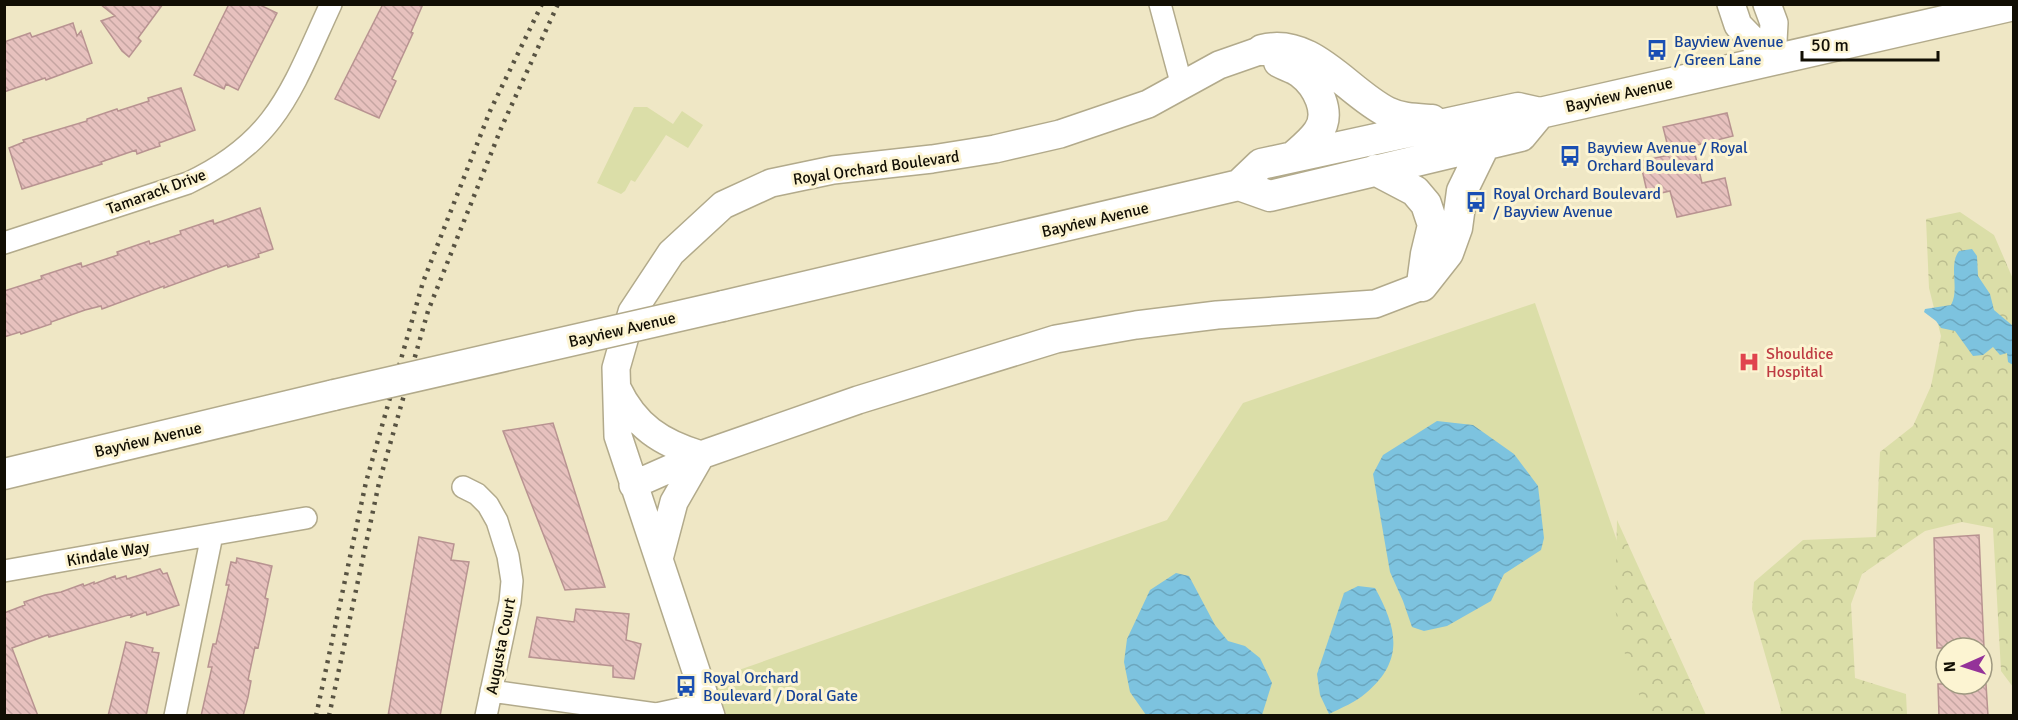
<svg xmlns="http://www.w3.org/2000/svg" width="2018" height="720" viewBox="0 0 2018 720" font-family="Signika,sans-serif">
	<defs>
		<pattern id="forest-crowns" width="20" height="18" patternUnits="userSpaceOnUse" patternTransform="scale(1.5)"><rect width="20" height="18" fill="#dbdea8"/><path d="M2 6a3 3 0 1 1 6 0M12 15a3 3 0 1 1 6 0" fill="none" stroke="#bbbd8f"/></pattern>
		<pattern id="water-waves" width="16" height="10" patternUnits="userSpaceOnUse" patternTransform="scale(1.5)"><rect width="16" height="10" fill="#7dc3df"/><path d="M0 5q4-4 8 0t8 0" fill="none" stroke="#6ba6be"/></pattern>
		<pattern id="building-back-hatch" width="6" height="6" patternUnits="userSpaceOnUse" patternTransform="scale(1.5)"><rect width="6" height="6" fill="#e7c1be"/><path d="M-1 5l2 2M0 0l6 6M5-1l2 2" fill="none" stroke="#c5a5a2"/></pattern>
	</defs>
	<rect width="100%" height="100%" fill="#efe7c5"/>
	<path fill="#dbdea8" d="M634 107H647L673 124 682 111 703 125 688 148 666 135 635 182 631 180 625 191 621 194 597 183Z
		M1535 303 1677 715 727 716 713 679 1167 520 1243 403Z"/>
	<path fill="url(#forest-crowns)" d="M1960 212 1994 235 2013 279V687L2001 671 1993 528 1962 522 1925 531 1862 574 1851 604 1855 678 1906 694 1907 715H1780L1781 710 1752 609 1754 582 1803 540 1876 537 1880 452 1913 426 1931 386 1941 336 1929 288 1926 219Z
		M1617 520 1706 715H1646L1624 651 1615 609Z"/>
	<path fill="url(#water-waves)" d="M1972 249 1977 256 1978 276 1990 294 1994 310 2013 326 2012 332 2013 335V365L2008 362 2007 353 2000 355 1993 347 1983 355 1973 356 1955 331 1941 328 1936 321 1924 312 1925 309 1951 305C1960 289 1948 265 1959 251Z
		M1437 421 1473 425 1514 454 1538 486 1544 538 1541 550 1504 574 1491 601 1447 626 1424 631 1412 627 1403 601 1390 572 1373 474 1383 455Z
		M1176 573 1189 576 1215 625 1228 641 1245 646 1260 658 1272 683 1262 715H1146L1130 692 1124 662 1127 639 1150 590Z
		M1358 586 1375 588C1397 628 1405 660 1366 693 1356 702 1341 708 1329 714L1320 695 1317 674 1344 593Z"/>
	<path fill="url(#building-back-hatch)" stroke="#b89391" stroke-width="1.5" d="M100 4H163L138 38 141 41 129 57 122 51 101 21 115 16Z
		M229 4H258L277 13 238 90 226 84 224 89 194 75Z
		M383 4H423L411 32 413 33 392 79 396 81 379 118 335 99Z
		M73 23 77 36 81 31 92 63 46 80 45 78 4 92V42L30 33 32 37Z
		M181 88 195 130 159 143 160 146 148 150 137 154 136 150 101 162 102 164 22 189 9 148 24 142 23 140 87 121V119L117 109 118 111 149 101 148 98Z
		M1727 113 1733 136 1693 146 1702 183 1725 178 1731 205 1677 217 1670 191 1648 196 1640 161 1670 155 1663 127Z
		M260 208 273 249 258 254 259 257 228 267 227 265 164 288V286L102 309 101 306 85 310 51 322V324L21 334 20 332 4 337V291L42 279 41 276 81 263 82 267 118 255 117 252 149 241 150 244 181 234 180 231 213 220 214 224Z
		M553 423 605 587 565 590 503 431Z
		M1979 535 1984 648H1937L1934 538Z
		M419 537 454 544 451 560 469 562 440 716H388Z
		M237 558 272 566 265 598 268 599 265 615 258 648 255 647 248 680 251 681 248 697 243 716H201L212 667H208L213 644H216L229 585H226L231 562 236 563Z
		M160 569 163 574 167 573 179 605 147 615 146 612 131 617 132 614 49 637 48 635 12 648 38 716H4V613L25 605 24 602 45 595 61 592 83 584 84 586 94 582V584L115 576 116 579 126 576 127 579Z
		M576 609 629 614 626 640 641 644 634 679 613 677V666L529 657 537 617 574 622Z
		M126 642 153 648 152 652 159 653 146 716H108Z
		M1938 684H1986L1988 716H1939Z"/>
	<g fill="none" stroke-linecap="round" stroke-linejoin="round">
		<defs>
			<path id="minor" d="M1160 4 1182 86
				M4 243 188 183C278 141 292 88 331 4
				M463 487 477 494 488 505 497 521 508 556 512 581 510 602 486 716
				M4 571 306 518
				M491 691 656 714 707 703
				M175 716 212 535"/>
			<path id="tertiary" d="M1731 4 1738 25 1772 60
				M1767 4 1774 23 1772 60
				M617 388C635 426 661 443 701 455
				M633 485 701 455 858 400 1056 339 1136 325 1217 315 1375 304 1422 286
				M659 559 674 502 701 455
				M711 716 618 436 616 368 632 312 671 253 723 205 771 183 833 170 932 159 995 149 1060 134 1148 104 1219 65 1262 50"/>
			<path id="secondary" d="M1262 50C1312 37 1347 92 1387 112 1401 119 1416 119 1432 120
				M1279 62C1286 66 1295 68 1301 73 1317 85 1332 113 1318 132 1312 141 1302 149 1294 156
				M1375 170 1415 191 1426 204 1433 225 1426 254 1422 284
				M1239 185 1270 196 1521 136 1540 113
				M1422 286 1448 253 1457 228 1462 191 1485 144
				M723 306 1239 185 1261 164 1518 108 1540 113 2014 5
				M4 474 334 395"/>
		</defs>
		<use href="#minor" stroke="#b2aa8b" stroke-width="24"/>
		<use href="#tertiary" stroke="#b2aa8b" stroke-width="30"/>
		<use href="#secondary" stroke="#b2aa8b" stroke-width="33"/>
		<use href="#minor" stroke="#fff" stroke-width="21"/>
		<use href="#tertiary" stroke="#fff" stroke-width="27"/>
		<use href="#secondary" stroke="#fff" stroke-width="30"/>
		<path stroke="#585342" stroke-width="4.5" stroke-dasharray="3 6" stroke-linecap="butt" d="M316 716 366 482 423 282 490 111 542 4
			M329 716 379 483 428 311 502 126 558 4"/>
		<defs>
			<path id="secondary-bridge" d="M334 395 723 306"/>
		</defs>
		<use href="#secondary-bridge" stroke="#b2aa8b" stroke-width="33" stroke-linecap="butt"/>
		<use href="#secondary-bridge" stroke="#fff" stroke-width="30"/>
	</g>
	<defs>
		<symbol id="bus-bare" viewBox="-9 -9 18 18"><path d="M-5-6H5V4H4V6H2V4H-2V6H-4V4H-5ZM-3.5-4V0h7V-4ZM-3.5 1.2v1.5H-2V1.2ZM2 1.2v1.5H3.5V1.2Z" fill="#1a4fb4" stroke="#fcf4d2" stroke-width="2.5" paint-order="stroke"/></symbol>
		<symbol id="hospital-bare" viewBox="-9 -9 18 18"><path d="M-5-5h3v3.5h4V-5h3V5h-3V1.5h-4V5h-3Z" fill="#e0444e" stroke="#fcf4d2" stroke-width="2.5" paint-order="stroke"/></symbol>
	</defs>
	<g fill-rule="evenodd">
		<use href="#bus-bare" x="1642" y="35" width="30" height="30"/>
		<use href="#bus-bare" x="1555" y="141" width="30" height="30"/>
		<use href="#bus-bare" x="1461" y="187" width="30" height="30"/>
		<use href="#hospital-bare" x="1734" y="347" width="30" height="30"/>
		<use href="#bus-bare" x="671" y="671" width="30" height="30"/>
	</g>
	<g text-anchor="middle" stroke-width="6" stroke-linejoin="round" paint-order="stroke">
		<g font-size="16" fill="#164399" stroke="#fcf4d2" text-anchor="start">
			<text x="1674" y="47">Bayview Avenue<tspan x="1674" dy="18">/ Green Lane</tspan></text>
			<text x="1587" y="153">Bayview Avenue / Royal<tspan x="1587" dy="18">Orchard Boulevard</tspan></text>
			<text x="1493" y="199">Royal Orchard Boulevard<tspan x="1493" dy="18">/ Bayview Avenue</tspan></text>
			<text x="703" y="683">Royal Orchard<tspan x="703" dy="18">Boulevard / Doral Gate</tspan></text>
		</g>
		<g font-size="16" fill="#110e04" stroke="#fcf4d2">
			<text transform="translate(1619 94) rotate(-13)" y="6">Bayview Avenue</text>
			<text transform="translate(876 167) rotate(-8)" y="6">Royal Orchard Boulevard</text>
			<text transform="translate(156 191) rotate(-20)" y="6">Tamarack Drive</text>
			<text transform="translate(1095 219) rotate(-13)" y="6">Bayview Avenue</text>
			<text transform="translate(622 329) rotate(-13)" y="6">Bayview Avenue</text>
			<text transform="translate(148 439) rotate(-13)" y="6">Bayview Avenue</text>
			<text transform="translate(108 553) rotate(-10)" y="6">Kindale Way</text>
			<text transform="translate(500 646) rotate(-79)" y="6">Augusta Court</text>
		</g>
		<g font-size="16" fill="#be3a42" stroke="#fcf4d2" text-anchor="start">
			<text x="1766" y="359">Shouldice<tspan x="1766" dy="18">Hospital</tspan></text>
		</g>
	</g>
	<rect width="2018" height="720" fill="none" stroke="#110e04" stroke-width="12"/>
	<g transform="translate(1964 666) rotate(267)"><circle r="28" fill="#fcf4d2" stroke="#9e9880" stroke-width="1.5"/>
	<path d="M0-4.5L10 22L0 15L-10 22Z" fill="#943299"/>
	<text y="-9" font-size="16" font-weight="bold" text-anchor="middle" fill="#110e04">N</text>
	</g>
	<path d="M1802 51v9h136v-9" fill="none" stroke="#110e04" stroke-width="3"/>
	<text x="1811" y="51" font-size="18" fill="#110e04" stroke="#fcf4d2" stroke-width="4.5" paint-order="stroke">50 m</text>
</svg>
